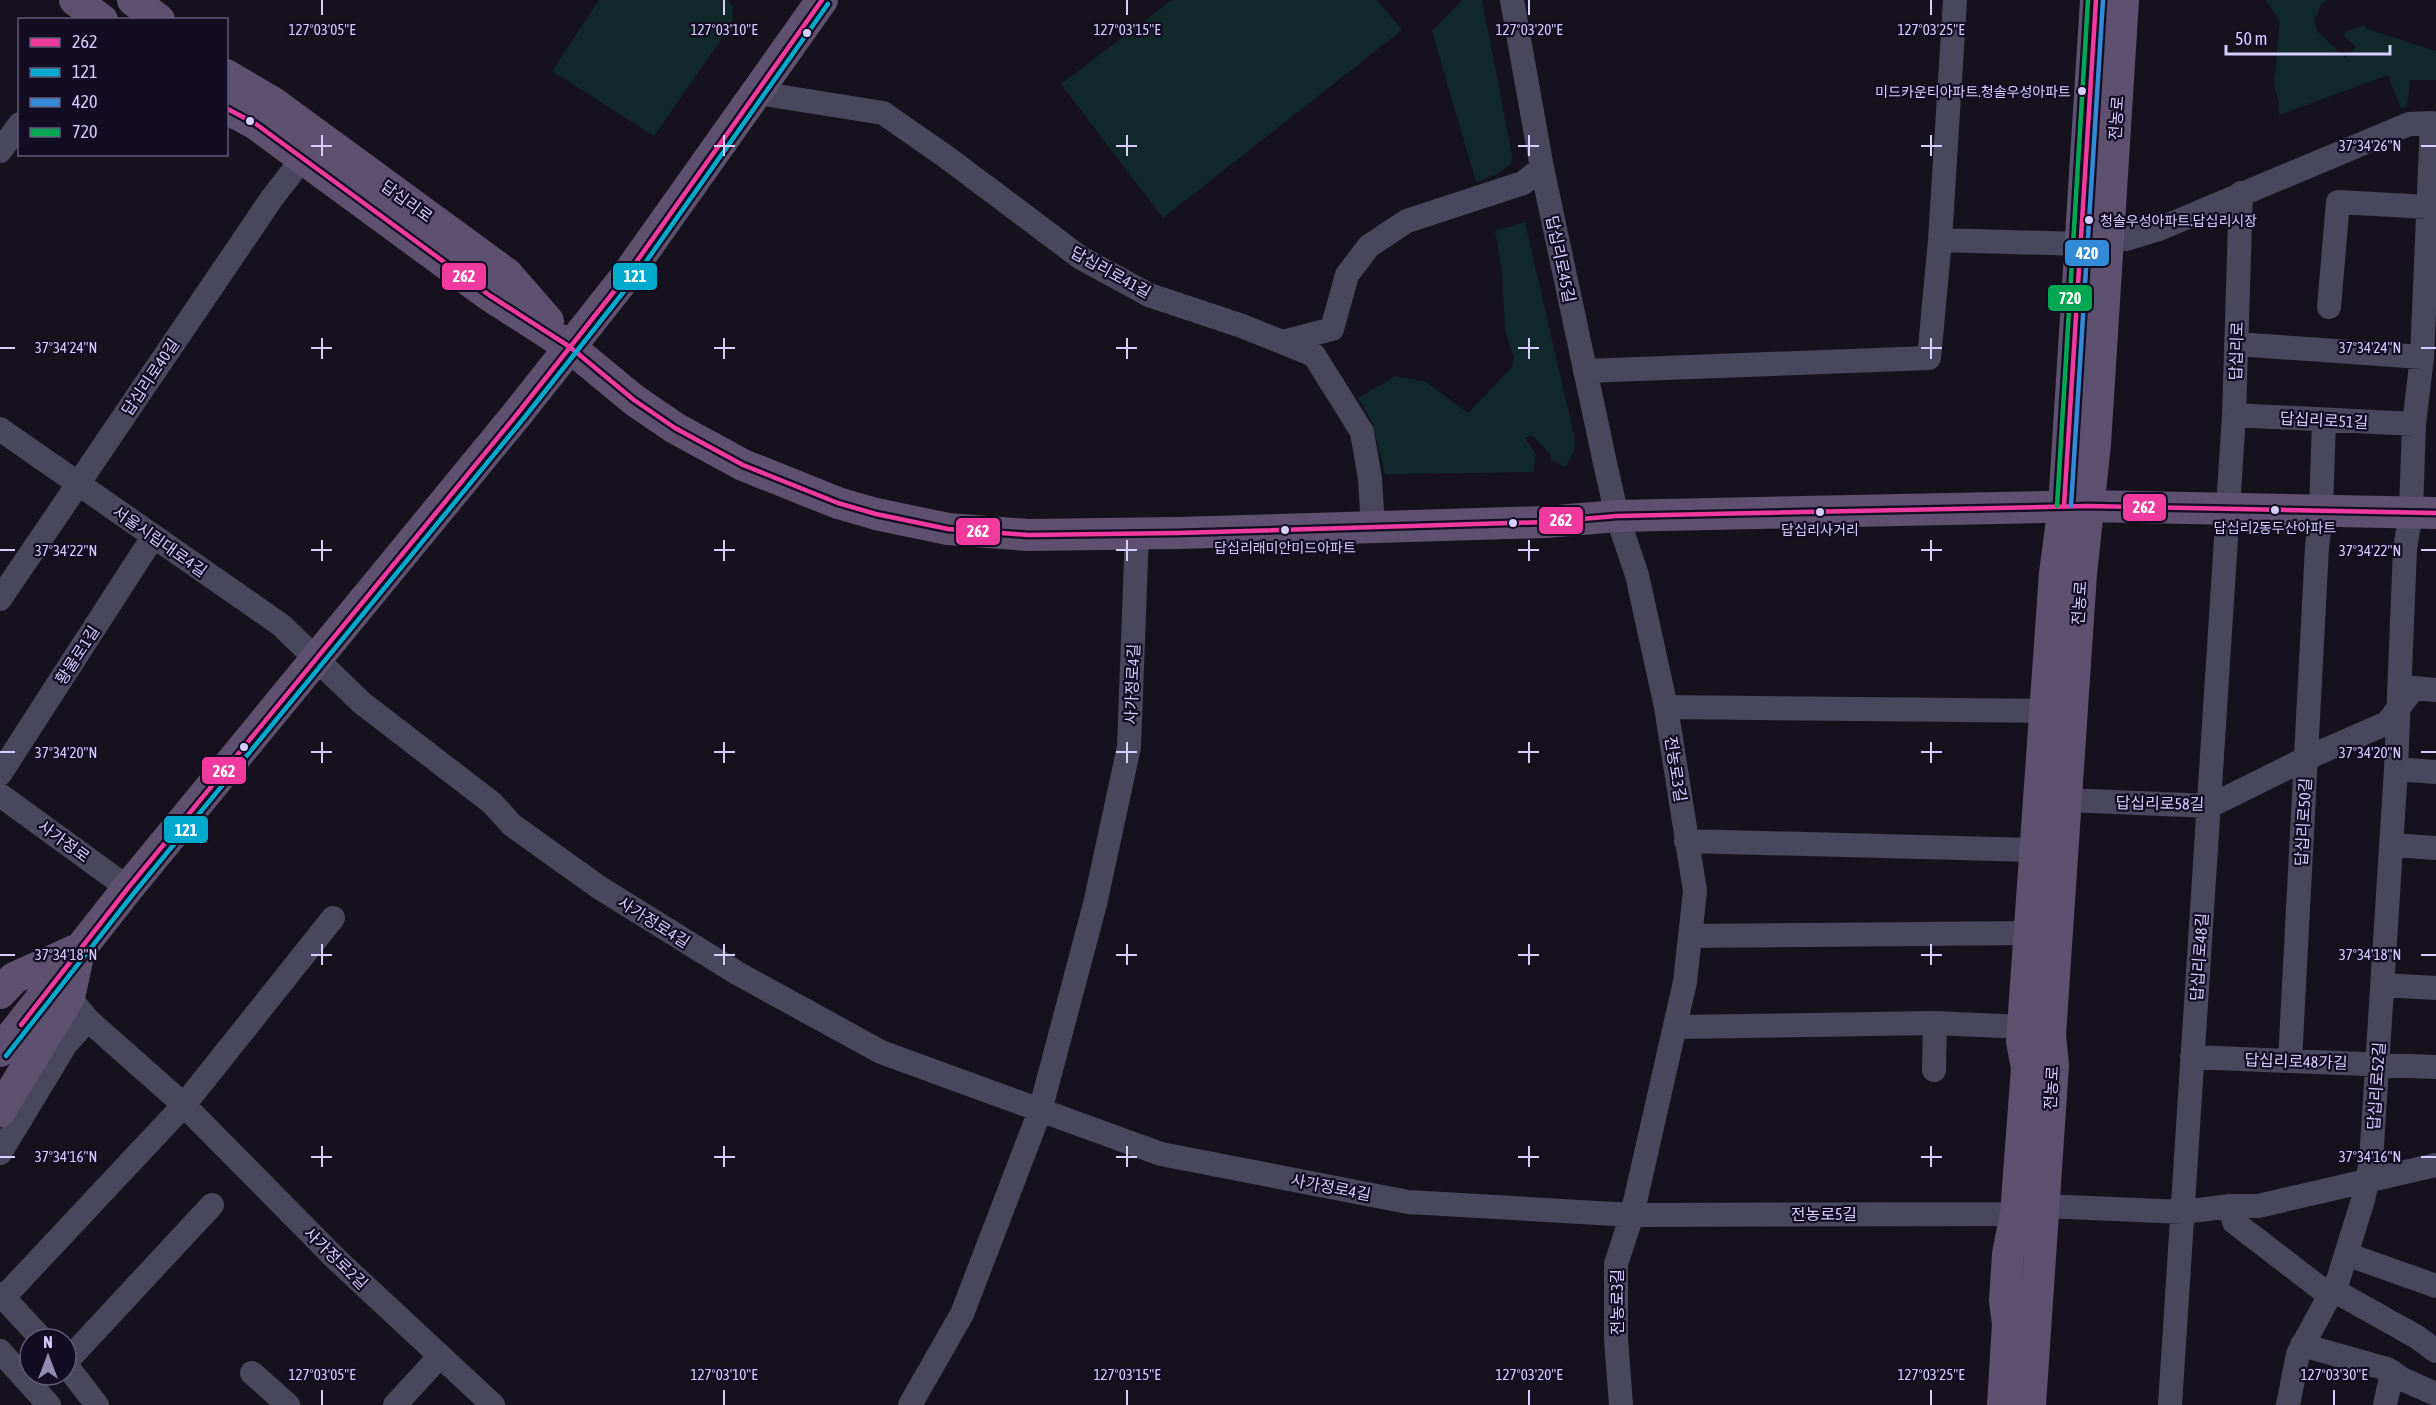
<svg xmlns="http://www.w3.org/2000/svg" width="2436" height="1405" viewBox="0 0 2436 1405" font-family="'Asap Condensed','Noto Sans KR',sans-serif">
	<rect width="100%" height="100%" fill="#15121d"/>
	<path fill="#11282a" d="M599 0H728L733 7 732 24 654 136 552 71Z
		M1172 0H1377L1402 30 1163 218 1061 84Z
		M1462 0H1482L1512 155 1511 164 1496 175 1476 182 1432 31Z
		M2266 0H2326L2321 5 2314 21 2318 32 2345 58 2356 47 2344 36 2345 32 2364 25 2367 29 2436 51V80H2410L2407 106 2401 109 2388 75 2279 115V102L2274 85 2280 22Z
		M1525 222 1575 440 1573 453 1565 467 1551 460V455L1532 435 1525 438 1536 454 1533 472 1385 474 1372 422 1358 398 1396 376 1426 382 1468 413 1512 367 1514 358 1505 330 1502 271 1495 231Z"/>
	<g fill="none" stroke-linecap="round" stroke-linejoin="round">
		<path stroke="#49475e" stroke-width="24" d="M1512 0 1542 168 1605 463 1617 516 1637 575 1666 707 1695 891 1685 982 1632 1215 1616 1264V1339L1621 1405
			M758 93 883 113 945 156 1081 258 1149 295 1242 326 1314 355 1362 432 1370 479 1373 527
			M0 151 20 124
			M2108 238 2126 239 2159 229 2409 124 2432 123 2422 357 2414 424 2411 512 2405 549 2396 769 2371 1161 2363 1200 2338 1280 2298 1354 2288 1405
			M1940 240 2081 244
			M2329 307 2338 202 2428 207
			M1282 342 1332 329 1347 275 1369 246 1407 221 1523 183 1542 168
			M2236 344 2422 357
			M1585 371 1929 358 1940 240 1955 0
			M2234 415 2414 424
			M0 429 281 625 362 703 492 803 512 825 600 888 737 973 881 1052 1161 1154 1408 1202 1632 1215 2016 1214 2043 1206 2184 1212 2230 1206H2258L2436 1165
			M0 599 272 198 303 158
			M1666 707 2046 711
			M2396 769 2436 772
			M0 774 153 537
			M0 795 128 888
			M2066 800 2210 806 2307 758 2387 723 2414 688 2436 690
			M1686 841 2036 850
			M2392 845 2436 848
			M1690 936 2031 933
			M2383 985 2436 988
			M69 997 88 1020 184 1105 337 1260 493 1405
			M1935 1023 2023 1027
			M1675 1027 1935 1023 1934 1070
			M2192 1057 2436 1067
			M2290 1061 2317 547 2321 510 2324 420
			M0 1153 66 1044 88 1020
			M2230 1206 2234 1222 2329 1295
			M2346 1254 2436 1286
			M2333 1290 2417 1337 2436 1351
			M0 1294 42 1339
			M4 1297 184 1105 333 918
			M2302 1345 2387 1369 2402 1379 2436 1394
			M0 1351 49 1405
			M66 1362 212 1205
			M66 1365 97 1405
			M252 1373 288 1405
			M395 1405 440 1356
			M910 1405 962 1314 1040 1111 1095 904 1129 747 1137 533
			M2170 1405 2234 415 2241 193
			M2385 1405 2392 1372"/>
		<path stroke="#5e506f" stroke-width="32" d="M75 0 102 20
			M133 0 159 20
			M226 75 272 102 507 274 548 321
			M226 108 256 124 489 295 570 347 634 400 675 428 743 465 838 503 876 514 948 529 1028 535 1177 533 1546 522 1617 516 2088 506 2436 513
			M0 993 14 978 76 950
			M0 1051 128 888 518 413 627 275 822 0
			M0 1111 69 997 77 961
			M2003 1405 2008 1324 2005 1301 2008 1254 2016 1214 2027 1068 2022 1041 2055 573 2064 506 2096 0
			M2030 1405 2053 1065 2050 1035 2081 574 2095 444 2123 0"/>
		<defs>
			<path id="bus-1" d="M226 108 256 124 489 295 570 347 634 400 675 428 743 465 838 503 876 514 948 529 1028 535 1177 533 1546 522 1617 516 2088 506 2436 513
				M2064 506 2096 0
				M21 1025 128 888 518 413 627 275 822 0"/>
			<path id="bus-2" d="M6 1056 134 893 524 418 633 280 828 4"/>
			<path id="bus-3" d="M2071 506 2103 0"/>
			<path id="bus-4" d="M2057 506 2088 0"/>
		</defs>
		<use href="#bus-1" stroke="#120d22" stroke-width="9"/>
		<use href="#bus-2" stroke="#120d22" stroke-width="9"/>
		<use href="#bus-3" stroke="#120d22" stroke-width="9"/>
		<use href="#bus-4" stroke="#120d22" stroke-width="9"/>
		<use href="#bus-1" stroke="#f13a9d" stroke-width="4.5"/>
		<use href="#bus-2" stroke="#00a9ce" stroke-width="4.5"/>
		<use href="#bus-3" stroke="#338bd7" stroke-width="4.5"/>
		<use href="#bus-4" stroke="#00a651" stroke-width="4.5"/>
	</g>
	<path fill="none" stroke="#d6ceff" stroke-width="2" d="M322 0V15M724 0V15M1127 0V15M1529 0V15M1931 0V15M322 135V156M724 135V156M1127 135V156M1529 135V156M1931 135V156M311 146H332M714 146H735M1116 146H1137M1518 146H1539M1921 146H1942M2421 146H2436M322 338V359M724 338V359M1127 338V359M1529 338V359M1931 338V359M0 348H15M311 348H332M714 348H735M1116 348H1137M1518 348H1539M1921 348H1942M2421 348H2436M322 540V561M724 540V561M1127 540V561M1529 540V561M1931 540V561M0 550H15M311 550H332M714 550H735M1116 550H1137M1518 550H1539M1921 550H1942M2421 550H2436M322 742V763M724 742V763M1127 742V763M1529 742V763M1931 742V763M0 752H15M311 752H332M714 752H735M1116 752H1137M1518 752H1539M1921 752H1942M2421 752H2436M322 944V965M724 944V965M1127 944V965M1529 944V965M1931 944V965M0 955H15M311 955H332M714 955H735M1116 955H1137M1518 955H1539M1921 955H1942M2421 955H2436M322 1146V1167M724 1146V1167M1127 1146V1167M1529 1146V1167M1931 1146V1167M0 1157H15M311 1157H332M714 1157H735M1116 1157H1137M1518 1157H1539M1921 1157H1942M2421 1157H2436M322 1390V1405M724 1390V1405M1127 1390V1405M1529 1390V1405M1931 1390V1405M2334 1390V1405"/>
	<g fill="#d6ceff" stroke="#120d22" stroke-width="2">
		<circle cx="807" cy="33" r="5"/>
		<circle cx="2082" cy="91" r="5"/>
		<circle cx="250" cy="121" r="5"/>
		<circle cx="2089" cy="220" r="5"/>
		<circle cx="2275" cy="510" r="5"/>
		<circle cx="1820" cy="512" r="5"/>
		<circle cx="1513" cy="523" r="5"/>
		<circle cx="1285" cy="530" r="5"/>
		<circle cx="244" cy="747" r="5"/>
	</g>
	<g text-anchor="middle" stroke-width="4.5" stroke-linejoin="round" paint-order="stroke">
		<g font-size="14" fill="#d6ceff" stroke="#120d22">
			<text x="2071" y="97" text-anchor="end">미드카운티아파트.청솔우성아파트</text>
			<text x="2100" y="226" text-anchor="start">청솔우성아파트.답십리시장</text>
			<text x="2275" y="533">답십리2동두산아파트</text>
			<text x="1820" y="535">답십리사거리</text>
			<text x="1285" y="553">답십리래미안미드아파트</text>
		</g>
		<g font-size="16" fill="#d6ceff" stroke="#120d22">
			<text transform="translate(2116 118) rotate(-86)" y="6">전농로</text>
			<text transform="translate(407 201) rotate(36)" y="6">답십리로</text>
			<text transform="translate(1561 259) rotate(78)" y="6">답십리로45길</text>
			<text transform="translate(1111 272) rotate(29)" y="6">답십리로41길</text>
			<text transform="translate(2236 351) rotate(-88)" y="6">답십리로</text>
			<text transform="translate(150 377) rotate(-56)" y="6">답십리로40길</text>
			<text transform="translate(2324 420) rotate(3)" y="6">답십리로51길</text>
			<text transform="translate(160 541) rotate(35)" y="6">서울시립대로4길</text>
			<text transform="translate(2079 603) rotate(-86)" y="6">전농로</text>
			<text transform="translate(77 655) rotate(-57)" y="6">황물로1길</text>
			<text transform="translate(1132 684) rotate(-88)" y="6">사가정로4길</text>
			<text transform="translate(1676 769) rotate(81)" y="6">전농로3길</text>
			<text transform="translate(2160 803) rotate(1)" y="6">답십리로58길</text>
			<text transform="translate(2303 822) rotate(-87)" y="6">답십리로50길</text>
			<text transform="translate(64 841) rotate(36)" y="6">사가정로</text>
			<text transform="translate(654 922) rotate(32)" y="6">사가정로4길</text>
			<text transform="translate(2199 957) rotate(-86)" y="6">답십리로48길</text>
			<text transform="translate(2296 1061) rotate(2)" y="6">답십리로48가길</text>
			<text transform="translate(2376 1086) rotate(-86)" y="6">답십리로52길</text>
			<text transform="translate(2051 1088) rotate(-87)" y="6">전농로</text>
			<text transform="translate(1331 1187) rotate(11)" y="6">사가정로4길</text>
			<text x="1824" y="1220">전농로5길</text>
			<text transform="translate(336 1258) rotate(44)" y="6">사가정로2길</text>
			<text transform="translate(1617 1302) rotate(-90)" y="6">전농로3길</text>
		</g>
	</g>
	<g font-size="15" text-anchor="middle" fill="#d6ceff" stroke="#120d22" stroke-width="4.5" stroke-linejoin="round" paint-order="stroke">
		<text x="322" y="35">127°03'05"E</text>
		<text x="724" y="35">127°03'10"E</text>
		<text x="1127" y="35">127°03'15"E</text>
		<text x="1529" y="35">127°03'20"E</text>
		<text x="1931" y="35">127°03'25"E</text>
		<text x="2370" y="151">37°34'26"N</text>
		<text x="66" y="353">37°34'24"N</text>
		<text x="2370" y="353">37°34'24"N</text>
		<text x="66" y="556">37°34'22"N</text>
		<text x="2370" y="556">37°34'22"N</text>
		<text x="66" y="758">37°34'20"N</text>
		<text x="2370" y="758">37°34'20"N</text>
		<text x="66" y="960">37°34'18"N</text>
		<text x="2370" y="960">37°34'18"N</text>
		<text x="66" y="1162">37°34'16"N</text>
		<text x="2370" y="1162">37°34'16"N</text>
		<text x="322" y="1380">127°03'05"E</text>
		<text x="724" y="1380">127°03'10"E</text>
		<text x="1127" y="1380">127°03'15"E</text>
		<text x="1529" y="1380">127°03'20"E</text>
		<text x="1931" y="1380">127°03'25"E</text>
		<text x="2334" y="1380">127°03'30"E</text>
	</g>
	<g stroke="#120d22" stroke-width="2">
		<rect x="2064" y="239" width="46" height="28" rx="6" fill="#338bd7"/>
		<rect x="441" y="262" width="46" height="29" rx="6" fill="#f13a9d"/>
		<rect x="612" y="262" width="46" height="29" rx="6" fill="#00a9ce"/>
		<rect x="2047" y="284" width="46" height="28" rx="6" fill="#00a651"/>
		<rect x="2122" y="493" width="45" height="29" rx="6" fill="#f13a9d"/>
		<rect x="1538" y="506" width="46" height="29" rx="6" fill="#f13a9d"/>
		<rect x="955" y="517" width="46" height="29" rx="6" fill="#f13a9d"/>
		<rect x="201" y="756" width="46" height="29" rx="6" fill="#f13a9d"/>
		<rect x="163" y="815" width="46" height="29" rx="6" fill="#00a9ce"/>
	</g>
	<g font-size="16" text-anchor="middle" font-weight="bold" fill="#fff">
		<text x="2087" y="259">420</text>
		<text x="464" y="282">262</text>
		<text x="635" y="282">121</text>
		<text x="2070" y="304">720</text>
		<text x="2144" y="513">262</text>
		<text x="1561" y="526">262</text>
		<text x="978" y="537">262</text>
		<text x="224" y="777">262</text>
		<text x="186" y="836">121</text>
	</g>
	<rect x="18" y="18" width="210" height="138" fill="#120d22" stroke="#605a7a" stroke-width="1.5"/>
	<rect x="30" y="38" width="30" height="9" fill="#f13a9d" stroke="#605a7a" stroke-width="1.5"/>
	<text x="72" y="48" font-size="18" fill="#d6ceff">262</text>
	<rect x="30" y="68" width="30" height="9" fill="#00a9ce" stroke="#605a7a" stroke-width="1.5"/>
	<text x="72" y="78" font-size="18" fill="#d6ceff">121</text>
	<rect x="30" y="98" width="30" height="9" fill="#338bd7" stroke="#605a7a" stroke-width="1.5"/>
	<text x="72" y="108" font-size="18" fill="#d6ceff">420</text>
	<rect x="30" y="128" width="30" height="9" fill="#00a651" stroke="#605a7a" stroke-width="1.5"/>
	<text x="72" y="138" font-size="18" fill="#d6ceff">720</text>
	<g transform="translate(48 1357)"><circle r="28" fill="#120d22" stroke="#605a7a" stroke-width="1.5"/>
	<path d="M0-4.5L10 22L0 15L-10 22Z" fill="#928cb0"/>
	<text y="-9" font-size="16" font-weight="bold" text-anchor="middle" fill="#d6ceff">N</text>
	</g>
	<path d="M2226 45v9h164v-9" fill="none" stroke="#d6ceff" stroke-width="3"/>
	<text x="2235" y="45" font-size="18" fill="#d6ceff" stroke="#120d22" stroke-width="4.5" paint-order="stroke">50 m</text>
</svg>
